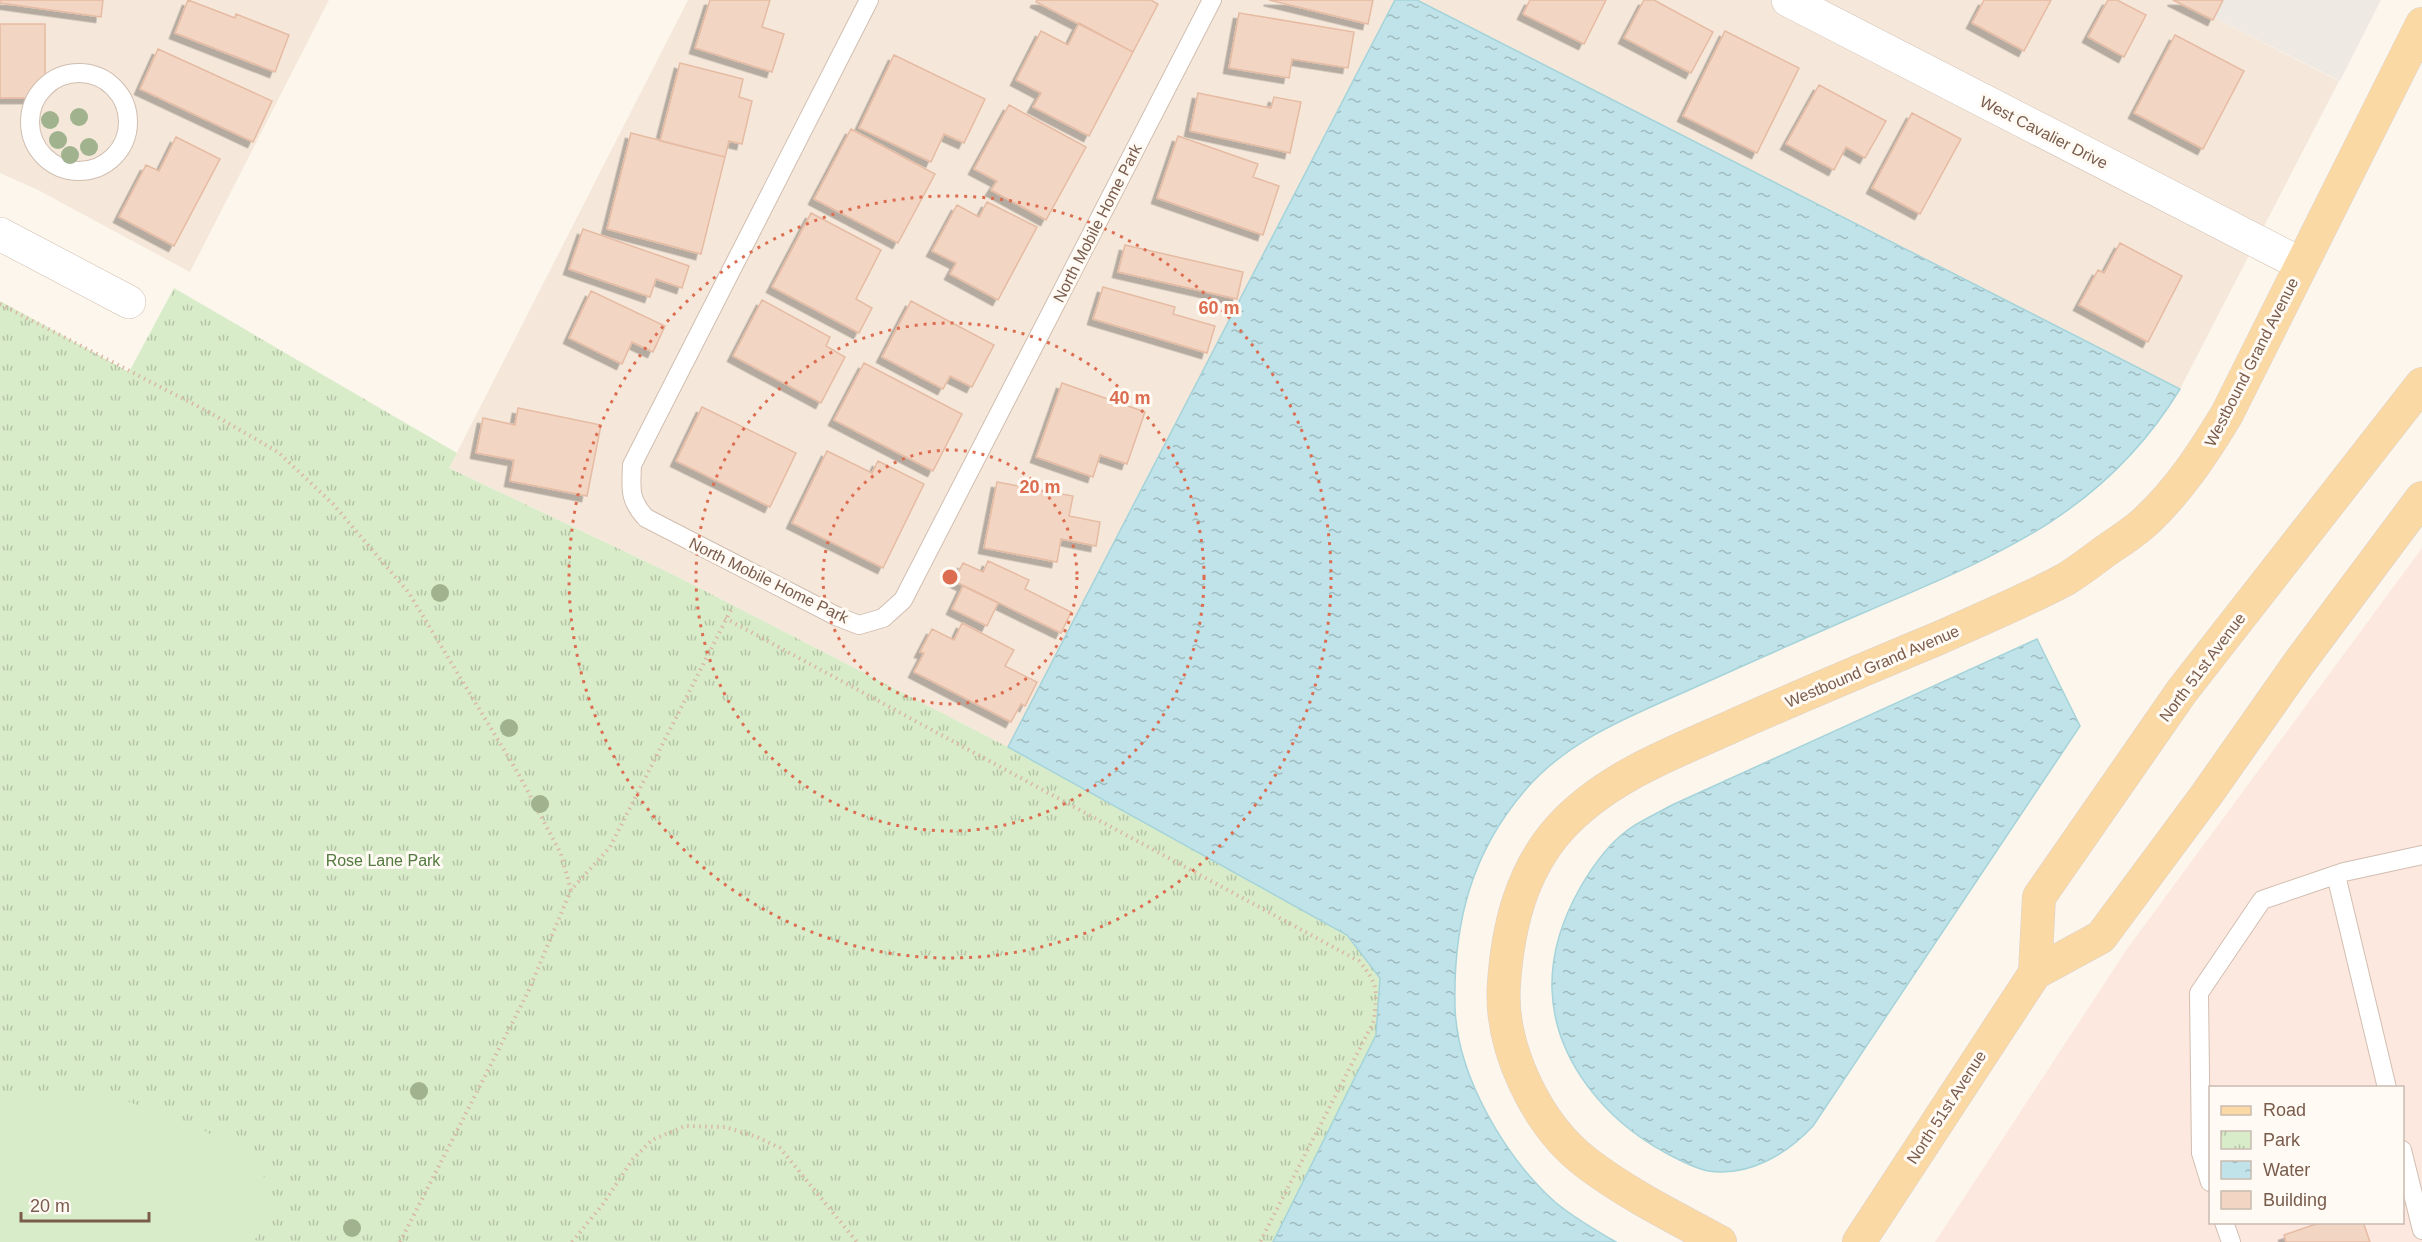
<svg xmlns="http://www.w3.org/2000/svg" width="2422" height="1242" viewBox="0 0 2422 1242" font-family="Arial,sans-serif">
	<defs>
		<pattern id="park-tufts" width="24" height="20" patternUnits="userSpaceOnUse" patternTransform="scale(1.5)"><rect width="24" height="20" fill="#d8ecc9"/><path d="M3 7l-1-3M5 7V3M7 7l1-3M15 17l-1-3M17 17v-4M19 17l1-3" fill="none" stroke="#b4c2a5"/></pattern>
		<pattern id="water-ripples" width="26" height="14" patternUnits="userSpaceOnUse" patternTransform="scale(1.5)"><rect width="26" height="14" fill="#bfe3e8"/><path d="M2 4q2-2 4 0t4 0M15 11q2-2 4 0t4 0" fill="none" stroke="#a0bbbe"/></pattern>
		<filter id="shadow"><feDropShadow dx="-5.5" dy="5.5" stdDeviation="0" flood-color="#0004"/></filter>
	</defs>
	<rect width="100%" height="100%" fill="#fdf6ec"/>
	<path fill="#f5e8da" d="M0 0H329L190 272 38 190 0 173Z
		M688 0H1395L1077 619 1008 747 674 575 449 468Z
		M1417 0H2179L2339 81 2180 389Z"/>
	<path fill="#fde8e0" fill-rule="evenodd" d="M2422 548V1242H1935L2127 949ZM2210 1088H2402V1222H2210Z"/>
	<path fill="#efe9e4" d="M2179 0H2381L2340 81Z"/>
	<path fill="url(#park-tufts)" d="M174 288 457 453 449 468 674 575 1008 747 1347 935 1380 978 1376 1035 1273 1242H0V301L129 372Z"/>
	<path fill="#d8ecc9" d="M66 1091 129 1102 199 1127 254 1162 270 1186 266 1216 254 1242H0V1094Z"/>
	<path fill="url(#water-ripples)" stroke="#a5d3da" stroke-width="1.5" d="M1395 0H1417L2180 389C2104 514 1998 555 1870 610 1809 636 1749 663 1689 690 1631 716 1570 739 1527 788 1471 852 1453 924 1455 1007 1457 1076 1505 1157 1555 1202 1573 1217 1595 1230 1616 1242H1273L1376 1035 1380 978 1347 935 1008 747Z
		M2037 639 2080 726 1813 1126C1787 1154 1749 1177 1708 1171 1694 1168 1679 1160 1666 1153 1606 1121 1554 1060 1552 989 1551 954 1563 918 1580 888 1592 867 1608 844 1629 829 1642 820 1658 813 1672 805Z"/>
	<path fill="#f3d5c3" stroke="#e6bba3" stroke-width="1.5" filter="url(#shadow)" d="M0 0H103L101 17 0 3Z
		M188 0 235 18 236 14 289 35 275 72 175 33Z
		M710 0H770L762 27 784 34 772 72 695 48Z
		M1037 0H1151L1158 4 1133 52 1036 2Z
		M1269 0H1373L1368 24Z
		M1530 0H1606L1584 44 1523 14Z
		M1644 0H1654L1713 32 1691 73 1624 38Z
		M1984 0H2051L2024 51 1972 23Z
		M2108 0H2117L2146 15 2124 57 2088 37Z
		M2173 0H2223L2213 20Z
		M1239 13 1354 32 1348 68 1292 59 1289 78 1229 68Z
		M1079 23 1133 52 1089 136 1033 107 1041 93 1016 80 1041 31 1068 45Z
		M0 24H45V77L29 98H0Z
		M1725 31 1799 68 1757 153 1683 116Z
		M2175 35 2244 71 2203 149 2134 113Z
		M158 49 272 101 253 142 140 89Z
		M894 55 985 99 964 143 944 134 931 162 859 128Z
		M680 63 743 79 739 97 752 101 742 144 729 141 725 157 660 141Z
		M1819 85 1886 121 1865 158 1846 147 1834 170 1786 144Z
		M1198 93 1271 108 1274 97 1301 102 1290 153 1190 131Z
		M1009 105 1086 147 1046 220 991 190 997 181 974 169Z
		M1912 113 1961 139 1920 214 1872 188Z
		M851 129 935 174 898 243 814 199Z
		M631 133 725 157 701 254 607 229Z
		M1178 136 1258 164 1253 177 1279 186 1263 235 1157 198Z
		M176 137 220 159 174 246 119 217 146 165 159 171Z
		M987 202 1037 227 998 300 950 274 956 263 932 251 957 205 979 217Z
		M811 213 881 250 856 299 872 308 859 333 772 287Z
		M583 229 689 266 682 288 656 279 650 297 569 269Z
		M2120 243 2182 276 2148 342 2079 305 2098 270 2104 273Z
		M1125 245 1243 272 1237 299 1118 272Z
		M1103 287 1175 307 1173 314 1215 326 1207 353 1093 319Z
		M591 291 665 326 653 352 632 342 622 364 569 338Z
		M762 300 830 337 826 346 845 357 821 403 733 356Z
		M911 301 994 345 972 387 950 376 943 389 882 357Z
		M864 363 962 414 933 471 834 420Z
		M1062 383 1145 412 1127 464 1100 455 1093 477 1036 457Z
		M702 407 796 453 770 507 676 461Z
		M518 408 601 425 587 496 510 481 514 460 476 453 483 418 515 425Z
		M827 451 872 473 878 461 924 484 883 568 792 523Z
		M997 482 1073 496 1069 516 1100 522 1096 546 1061 539 1057 562 984 548Z
		M988 561 1029 580 1025 589 1071 612 1061 633 954 581 963 563 983 572Z
		M963 586 998 603 987 626 952 609Z
		M962 623 1014 650 1005 666 1037 682 1025 706 1021 704 1011 722 914 672 924 653 920 652 932 629 954 640Z
		M2322 1222H2363L2370 1242H2286L2284 1235Z"/>
	<g fill="none" stroke-linecap="round" stroke-linejoin="round">
		<defs>
			<path id="lane" d="M869 0 632 465C631 489 629 500 646 518L836 616 859 625 883 618 903 600 1212 0
				M30 122a49 49 0 1 1 98 0a49 49 0 1 1-98 0Z
				M2336 875 2387 1088
				M2402 1150 2422 1230
				M2210 1182 2201 1153 2199 993 2262 900 2344 872 2422 855
				M2224 1222 2231 1242"/>
			<path id="street" d="M1788 0 2301 264
				M0 234 129 302"/>
			<path id="primary" d="M2035 973 2039 897 2182 691 2422 384
				M1720 1242C1676 1218 1629 1195 1588 1164 1537 1126 1499 1047 1504 983 1508 927 1521 872 1559 829 1603 780 1665 756 1724 730 1795 698 1867 668 1939 638 1981 619 2025 601 2066 579 2079 571 2092 561 2104 552 2118 542 2135 532 2147 520 2180 489 2204 452 2227 414L2422 24
				M1859 1242 2035 973 2101 937 2207 794 2299 663 2422 498"/>
		</defs>
		<use href="#lane" stroke="#d1beb0" stroke-width="20"/>
		<use href="#street" stroke="#d1beb0" stroke-width="34"/>
		<use href="#primary" stroke="#dad1cd" stroke-width="34"/>
		<path stroke="#d9b8a5" stroke-width="4" stroke-dasharray="1.5 4.5" stroke-linecap="butt" d="M0 304 205 410 278 452 333 504 409 593 518 773 561 854 571 890
			M725 618 1359 961C1379 985 1377 990 1374 1021L1260 1242
			M400 1242 528 992 571 890 610 847 733 606
			M572 1242 603 1204 633 1159 652 1140 685 1126 725 1127 757 1137 780 1148 857 1242"/>
		<use href="#lane" stroke="#fff" stroke-width="18"/>
		<use href="#street" stroke="#fff" stroke-width="33"/>
		<use href="#primary" stroke="#fbd9a5" stroke-width="33"/>
	</g>
	<g fill="#a0b28e">
		<circle cx="79" cy="117" r="9"/>
		<circle cx="50" cy="120" r="9"/>
		<circle cx="58" cy="140" r="9"/>
		<circle cx="89" cy="147" r="9"/>
		<circle cx="70" cy="155" r="9"/>
		<circle cx="440" cy="593" r="9"/>
		<circle cx="509" cy="728" r="9"/>
		<circle cx="540" cy="804" r="9"/>
		<circle cx="419" cy="1091" r="9"/>
		<circle cx="352" cy="1228" r="9"/>
	</g>
	<g fill="none" stroke="#dc6d51" stroke-width="3" stroke-dasharray="3 6">
		<circle cx="950" cy="577" r="127"/>
		<circle cx="950" cy="577" r="254"/>
		<circle cx="950" cy="577" r="381"/>
	</g>
	<g text-anchor="middle" stroke-width="6" stroke-linejoin="round" paint-order="stroke">
		<g font-size="16" fill="#7a5c4d" stroke="#fffaf3">
			<text transform="translate(2044 132) rotate(27)" y="6">West Cavalier Drive</text>
			<text transform="translate(1097 223) rotate(-63)" y="6">North Mobile Home Park</text>
			<text transform="translate(2251 362) rotate(-63)" y="6">Westbound Grand Avenue</text>
			<text transform="translate(769 580) rotate(26)" y="6">North Mobile Home Park</text>
			<text transform="translate(1872 666) rotate(-23)" y="6">Westbound Grand Avenue</text>
			<text transform="translate(2202 667) rotate(-53)" y="6">North 51st Avenue</text>
			<text transform="translate(1946 1107) rotate(-57)" y="6">North 51st Avenue</text>
		</g>
		<g font-size="16" fill="#537a41" stroke="#fffaf3">
			<text x="383" y="866">Rose Lane Park</text>
		</g>
	</g>
	<circle cx="950" cy="577" r="9" fill="#dc6d51" stroke="#fffaf3" stroke-width="3"/>
	<g font-size="18" text-anchor="middle" font-weight="bold" fill="#dc6d51" stroke="#fffaf3" stroke-width="6" stroke-linejoin="round" paint-order="stroke">
		<text x="1219" y="314">60 m</text>
		<text x="1130" y="404">40 m</text>
		<text x="1040" y="493">20 m</text>
	</g>
	<rect x="2209" y="1086" width="195" height="138" fill="#fffaf3" stroke="#cabbb1" stroke-width="1.5"/>
	<rect x="2221" y="1106" width="30" height="9" fill="#fbd9a5" stroke="#cabbb1" stroke-width="1.5"/>
	<text x="2263" y="1116" font-size="18" fill="#7a5c4d">Road</text>
	<rect x="2221" y="1131" width="30" height="18" fill="url(#park-tufts)" stroke="#cabbb1" stroke-width="1.5"/>
	<text x="2263" y="1146" font-size="18" fill="#7a5c4d">Park</text>
	<rect x="2221" y="1161" width="30" height="18" fill="url(#water-ripples)" stroke="#cabbb1" stroke-width="1.5"/>
	<text x="2263" y="1176" font-size="18" fill="#7a5c4d">Water</text>
	<rect x="2221" y="1191" width="30" height="18" fill="#f3d5c3" stroke="#cabbb1" stroke-width="1.5"/>
	<text x="2263" y="1206" font-size="18" fill="#7a5c4d">Building</text>
	<path d="M21 1212v9h128v-9" fill="none" stroke="#7a5c4d" stroke-width="3"/>
	<text x="30" y="1212" font-size="18" fill="#7a5c4d" stroke="#fffaf3" stroke-width="4.5" paint-order="stroke">20 m</text>
</svg>
